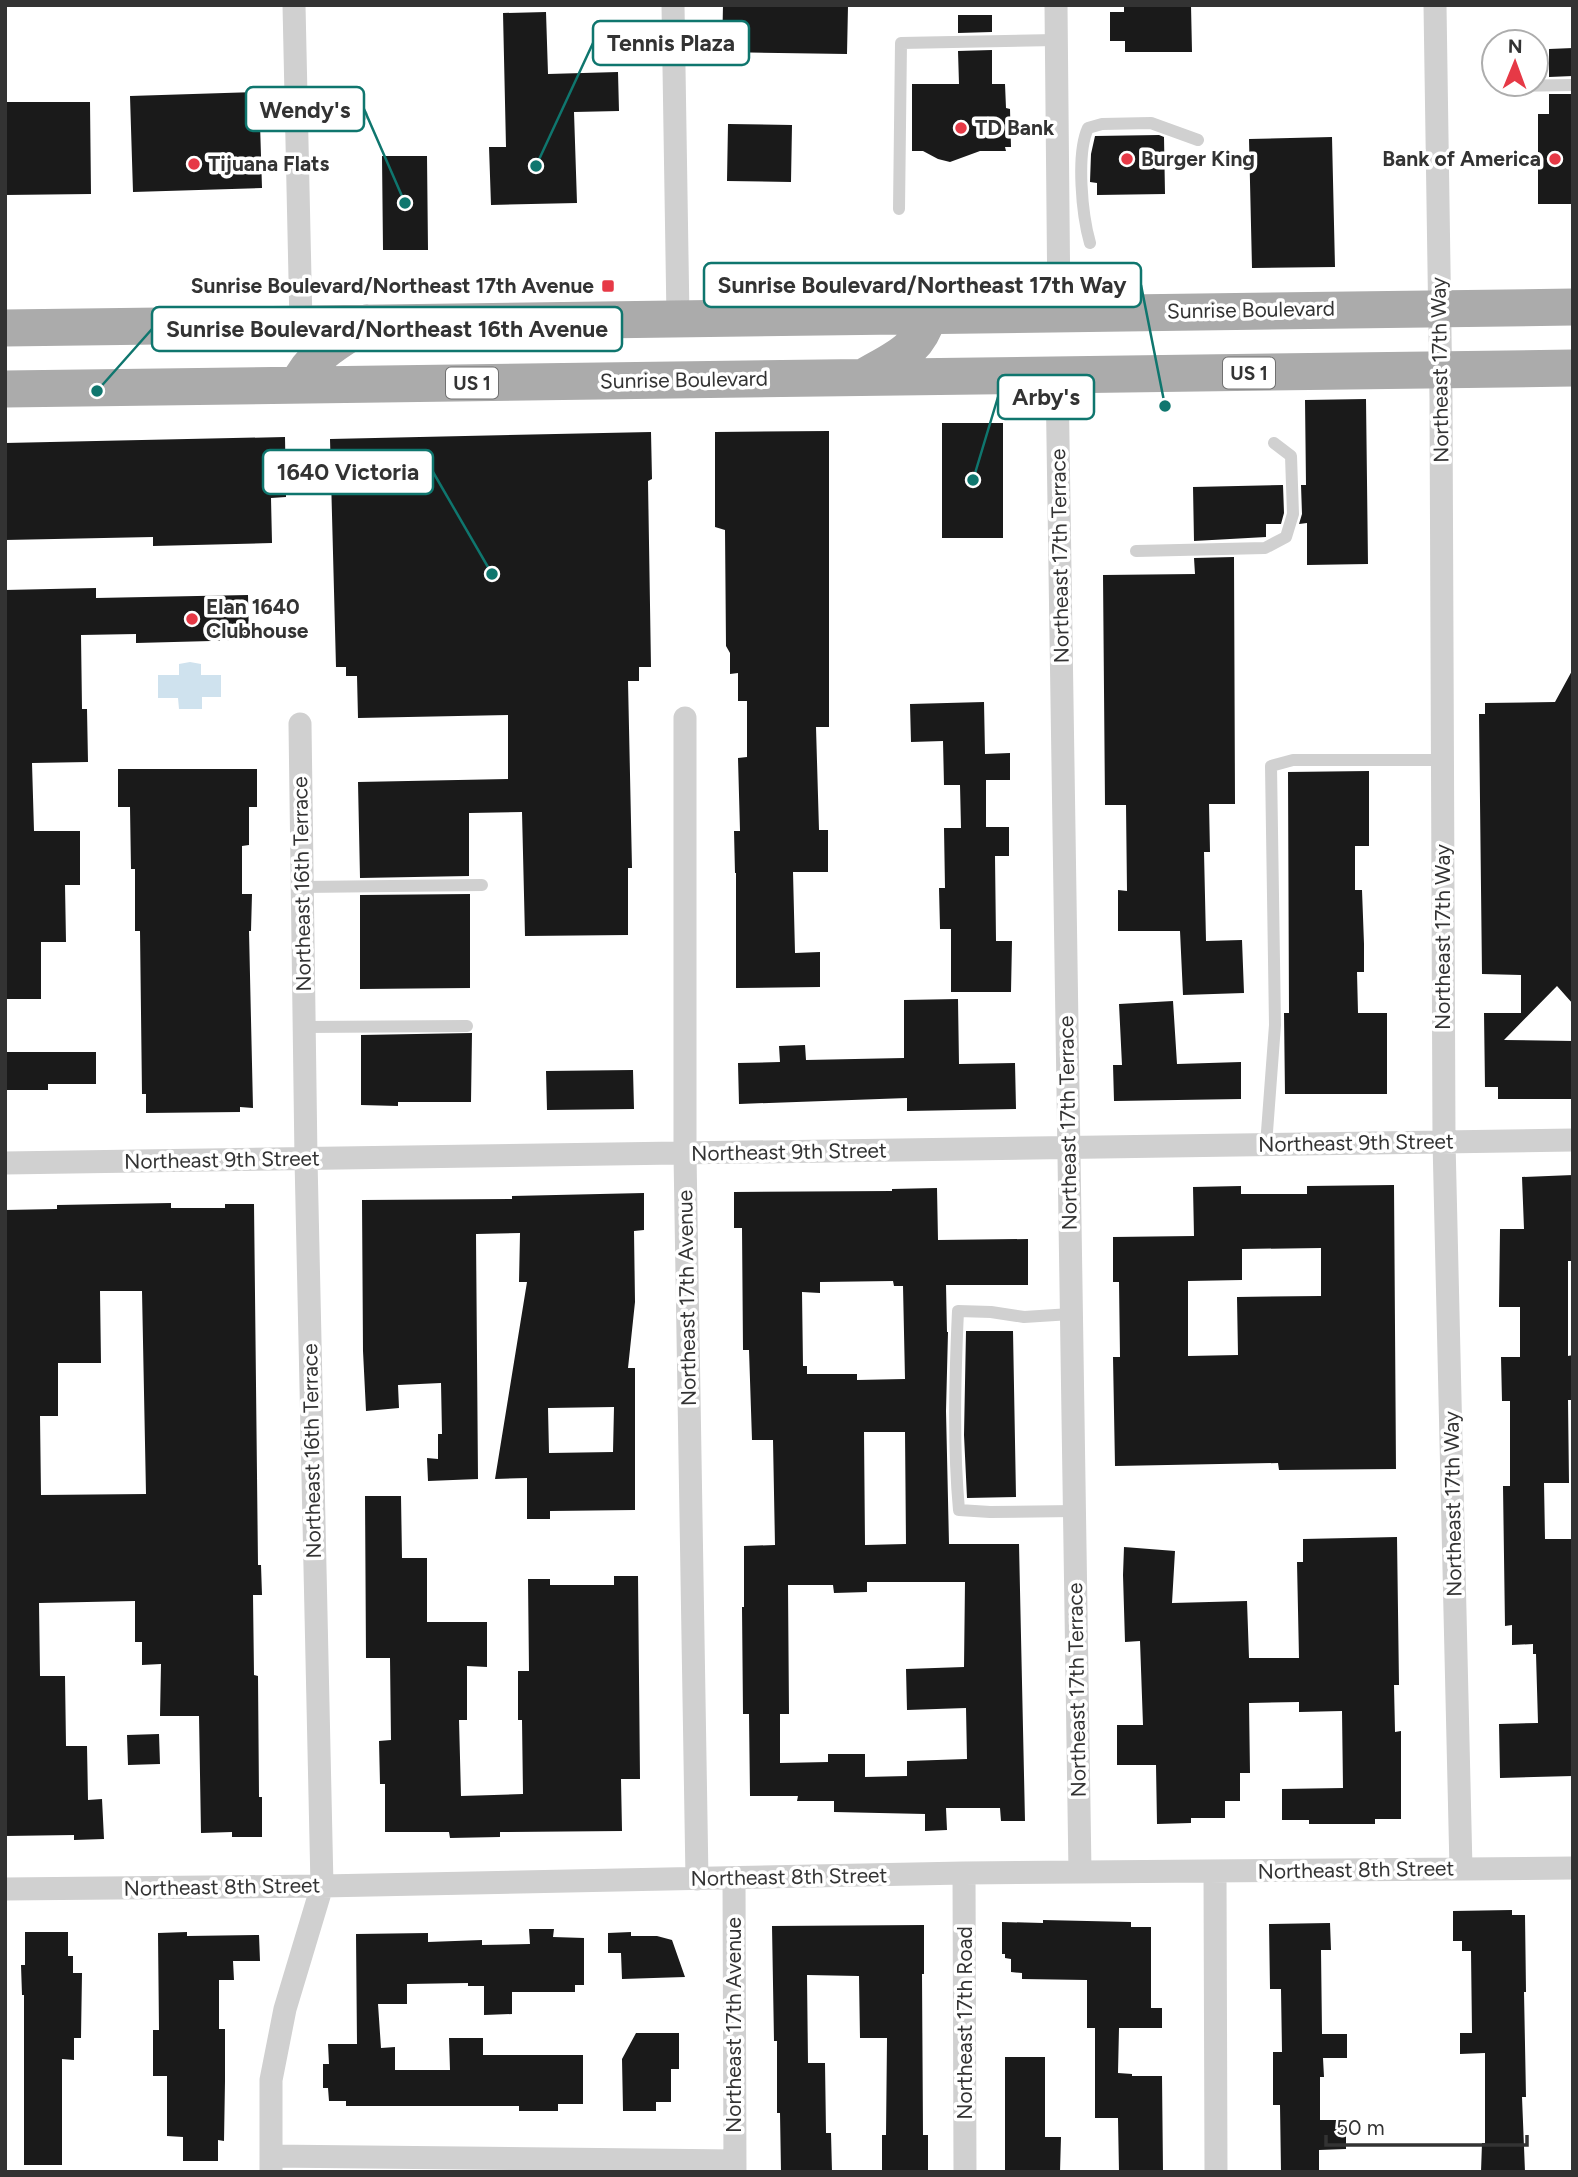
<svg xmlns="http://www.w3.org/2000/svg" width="1578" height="2177" viewBox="0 0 1578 2177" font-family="Figtree,sans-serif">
	<rect width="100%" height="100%" fill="#fff"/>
	<path fill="#cfe2ee" d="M190 662 201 664V675H221V697H202V709H179L178 698H158V675H179V664Z"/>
	<path fill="#1a1a1a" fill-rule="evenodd" d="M723 5 848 6 847 54 722 52Z
		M1124 5H1191L1192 52H1125V41H1110V12H1124Z
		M546 12 548 74 618 72 619 111 574 112 577 203 491 205 489 147H506L503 13Z
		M958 15H992V32L958 33Z
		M1573 48V76L1549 77V49Z
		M992 50V84H1005L1006 108 1010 109 1011 147H1005L1006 151H980L950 162 938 159 923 151H912V84H959L958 51Z
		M259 92 262 188 133 192 130 96Z
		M1549 94H1573V204H1538V114H1549Z
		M5 102H90L91 194 5 195Z
		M728 124 792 125 791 182 727 181Z
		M1159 135 1164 137 1165 194 1097 195V183L1090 182 1091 154 1095 136Z
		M1332 137 1335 267 1252 268 1249 139Z
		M382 156H427L428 250H383Z
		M1366 399 1368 564 1307 565V523L1299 524 1302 514 1301 485H1306L1305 400Z
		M942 423H1003V538H942Z
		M829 431V727H816L819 830H828V872H793L795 953 820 952V987L736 988V873H735L734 831H740L738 758 747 757V701H738V673L730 674V653L726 646 725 530 715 527V432Z
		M651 432 652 479 648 481 651 667H639V681H628L632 868H628V935L525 936 522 812 469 813V876L360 878 358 782 508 779V715L358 718 357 676H346V667H336L330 439Z
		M285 437 286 497 271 498 272 543 153 546V537L5 540V443Z
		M1283 485 1284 513 1281 524H1266V537L1194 541 1193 487Z
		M1234 557 1235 804H1209L1210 852H1204L1206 941 1242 940 1244 993 1183 995 1180 931H1118V890L1127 891 1126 805H1105L1103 575 1195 574 1194 558Z
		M96 588V598L248 595 249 640 136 643V634L81 635 82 709H87L88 762 32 763 34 831H80V885H65L66 942H41V999H5V590Z
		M1573 669V1004L1557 986 1504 1040 1573 1041V1099H1498V1087H1485L1484 1013H1521V975L1482 974 1479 714H1485V703L1555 702Z
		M984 702 985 754 1010 753V780H986V827H1009V856H995L996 941H1012L1011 992H951V929H940L939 888H945L944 828H961L960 785H944L943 741 911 742 910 704Z
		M118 769H257V807H249V845L242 846V894H252L251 931H249L253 1108 240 1107V1112L146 1113V1094H142L140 931H135V869H131L130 807H118Z
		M1369 771V846H1355V890H1362L1364 944V972H1357L1358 1013H1387V1094H1285L1284 1013H1289L1288 772Z
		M470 894V988L360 989V895Z
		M958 999 959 1064 1015 1063 1016 1109 907 1111V1098L739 1104 738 1063 780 1062 779 1046 805 1045 806 1060 904 1058V1000Z
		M1173 1001 1177 1064 1241 1062V1099L1114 1101 1113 1065H1122L1119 1004Z
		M472 1033 471 1102H398V1106L361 1105V1035Z
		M5 1052H96V1084H48V1090H5Z
		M633 1070 634 1109 547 1110 546 1071Z
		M1573 1175V1261H1568V1356L1573 1355V1400H1568L1569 1483H1544L1545 1539H1573V1776L1500 1778 1499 1724 1538 1723 1536 1654H1533V1644L1512 1645V1625L1505 1626 1503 1486H1510V1401H1502L1501 1357H1520V1307H1499L1500 1229H1524L1522 1177Z
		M1394 1185 1396 1469 1279 1470 1278 1463 1115 1466 1113 1357H1120L1119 1282H1113V1237L1194 1236 1193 1187 1241 1186V1194H1307V1186ZM1321 1248V1296L1237 1297 1238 1355 1188 1356V1281L1242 1280V1249Z
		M937 1188 938 1240 1028 1239V1285H946L947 1332H948L946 1411 949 1544H1019L1025 1821H1001L1000 1808H946L947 1830 925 1831V1814L834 1812V1801H797L798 1796H750L749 1714H743L742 1607H744V1546L775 1545 773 1440H752L749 1350H743L742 1228H734V1192L892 1191V1189ZM893 1281 894 1286H903L905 1379 857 1380V1374H807V1366H803L802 1292 820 1293V1282ZM864 1432H905L906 1544 865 1545ZM867 1582H965L964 1667 906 1669 907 1710 966 1708 967 1759 907 1761V1776L865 1777V1754H828V1762L780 1763V1714H789L788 1585H833L834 1593 867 1592Z
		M644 1193V1230L634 1231 635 1302 628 1368H635V1510L550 1511V1519H527V1478L495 1479 527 1282H519L520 1233 476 1234 478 1479 428 1481 427 1458 438 1459V1434H442L441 1383 398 1385 399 1408 366 1411 363 1351 362 1200 512 1199V1196ZM614 1407 613 1452 549 1453 548 1408Z
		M171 1203V1208H225V1204H254L258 1565H261L262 1595H253L254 1675 258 1676 259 1797H262V1837H232V1832L201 1833 199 1716H160L161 1664 142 1665V1642H135V1601L39 1603 40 1676H65L66 1746H87L88 1800 102 1799 104 1839 74 1840V1835L5 1836V1210L57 1209V1205ZM100 1291H142L146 1494 41 1495 40 1416H58V1363H101Z
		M966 1331H1013L1016 1497 967 1498 964 1435Z
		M365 1496H401L402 1558H427V1622H487V1667L467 1666V1720H459L461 1796 523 1794 522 1720H518V1671H529L528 1579H550V1585H614V1576H638L640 1779H621L622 1831 500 1832V1837L450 1838 449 1832H385V1784H380L379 1741 391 1740 390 1658H366Z
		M1397 1537 1399 1685H1394L1395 1732 1401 1731V1819H1375V1824H1309V1820H1282V1789L1343 1788 1342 1711 1299 1712V1702L1249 1703 1250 1773H1240V1801H1225V1818H1191V1823L1157 1824 1156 1765H1117V1725H1143L1140 1641 1125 1642 1123 1575 1124 1547 1175 1551 1172 1603 1247 1601 1249 1658H1299L1297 1562H1303V1539Z
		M159 1734 160 1764 128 1765 127 1735Z
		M1512 1910V1915H1525L1526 1992H1524L1526 2097H1522L1525 2172H1481L1482 2143H1485V2053L1460 2054V2033H1472L1471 1951H1462V1941H1453V1911Z
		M1043 1920 1131 1922V1927H1151V2008H1162V2028H1119L1118 2073 1132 2074V2076H1162L1163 2172H1119L1118 2118H1095V2028H1087V1980L1022 1979V1973L1011 1972V1959L1005 1958V1954H1002V1922L1043 1923Z
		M1330 1923 1331 1950H1321L1322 2034H1347V2058H1323L1324 2077H1320V2120H1346V2149L1319 2150V2172H1281L1280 2105H1273V2052H1282L1281 1989H1270L1269 1924Z
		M924 1925V1974H922L923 2135H928V2172H882V2135H886L887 2038H860L859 1976 807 1975 808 2063H825L826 2133H831L832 2172H781L780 2113H777V2041H774L772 1926Z
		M529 1929H554L553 1937 584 1938V1985H575V1992H512V2014L484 2015V1986H468V1983L407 1984V2004H378L381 2048 395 2047V2070H450L449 2038H483V2055H583V2104H558V2111H519V2106H346V2101H329L328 2088H323V2064H329L328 2044H357L356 1934 428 1933V1942L482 1940V1945L530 1944Z
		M25 1932H68V1956H73V1973H82L81 2038H74V2060L62 2059V2165H24V1995H22L21 1965H25Z
		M187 1932V1936L259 1935 260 1961H233L234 1980H219V2029H225V2081L224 2141 218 2140V2161H183V2137L167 2136V2076H153V2030H159L158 1933Z
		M631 1932V1936H657L672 1940 685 1977 622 1979 621 1953H608V1933Z
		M636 2033H679V2069H671V2102H656V2111H623L622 2059Z
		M1005 2057H1045V2137H1061L1060 2172H1005Z"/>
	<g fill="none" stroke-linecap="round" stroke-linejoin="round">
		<path stroke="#d0d0d0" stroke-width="12" d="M1502 86 1573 85
			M296 117 362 115
			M899 209 901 43 1056 40
			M1090 243C1082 215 1076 154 1088 128L1102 124 1151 123 1198 140
			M1136 551 1265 548 1286 537 1293 514 1291 456 1274 443
			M302 887 482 885
			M304 1027 467 1026
			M1266 1145 1275 1025 1271 766 1293 760H1442
			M1071 1314 1024 1317 991 1312 958 1311C955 1377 953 1444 959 1510L990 1512 1074 1511"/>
		<path stroke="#d0d0d0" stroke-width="23" d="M294 5 301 324
			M673 5 678 318
			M1056 5 1059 313
			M1435 5 1441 399 1444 1141 1461 1869
			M1057 375 1080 1872
			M685 718V1154L697 1879
			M5 1163 1573 1140
			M1215 1872 1216 2172
			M964 1873 965 2172
			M734 1879 735 2172
			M5 1889 322 1886 964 1873 1573 1868
			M271 2156 735 2161
			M271 2172V2080L285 2009 322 1886 306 1159 300 724"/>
		<path stroke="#ababab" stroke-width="37" d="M5 328 1573 307
			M864 377C896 358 918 352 929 314
			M298 385C313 353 339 341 367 323
			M5 389 1573 368"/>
	</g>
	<g fill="#e63946" stroke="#fff" stroke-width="2.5">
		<circle cx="961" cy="128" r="7"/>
		<circle cx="1127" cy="159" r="7"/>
		<circle cx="1555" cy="159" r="7"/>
		<circle cx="194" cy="164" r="7"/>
		<rect x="601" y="279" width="14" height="14" rx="3.5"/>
		<circle cx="192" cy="619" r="7"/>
	</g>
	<g text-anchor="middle" stroke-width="7" stroke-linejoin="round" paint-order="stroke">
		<g fill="#fff" stroke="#707070" stroke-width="2">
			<rect x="1223" y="357.5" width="52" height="31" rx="5"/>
			<rect x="446" y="367.5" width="52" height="31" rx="5"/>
		</g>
		<g font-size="19" font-weight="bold" fill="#333">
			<text x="1249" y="380">US 1</text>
			<text x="472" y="390">US 1</text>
		</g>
		<g font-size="21" font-weight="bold" fill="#333" stroke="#fff" text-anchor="start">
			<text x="975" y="135">TD Bank</text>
			<text x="1141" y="166">Burger King</text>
			<text x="1541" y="166" text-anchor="end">Bank of America</text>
			<text x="208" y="171">Tijuana Flats</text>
			<text x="594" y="293" text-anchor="end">Sunrise Boulevard/Northeast 17th Avenue</text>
			<text x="206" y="614">Elan 1640<tspan x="206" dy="24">Clubhouse</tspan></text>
		</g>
		<g font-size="21" fill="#333" stroke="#fff">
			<text transform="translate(1251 310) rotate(-1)" y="7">Sunrise Boulevard</text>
			<text transform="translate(1440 370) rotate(-91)" y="7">Northeast 17th Way</text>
			<text transform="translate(684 380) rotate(-1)" y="7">Sunrise Boulevard</text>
			<text transform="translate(1060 556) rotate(-91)" y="7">Northeast 17th Terrace</text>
			<text transform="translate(302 884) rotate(-91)" y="7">Northeast 16th Terrace</text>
			<text transform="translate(1443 937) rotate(-90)" y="7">Northeast 17th Way</text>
			<text transform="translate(1068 1123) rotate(-91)" y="7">Northeast 17th Terrace</text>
			<text transform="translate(1356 1143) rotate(-1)" y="7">Northeast 9th Street</text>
			<text transform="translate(789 1152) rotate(-1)" y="7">Northeast 9th Street</text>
			<text transform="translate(222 1160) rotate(-1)" y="7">Northeast 9th Street</text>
			<text transform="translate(687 1298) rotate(-91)" y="7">Northeast 17th Avenue</text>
			<text transform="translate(312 1451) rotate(-91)" y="7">Northeast 16th Terrace</text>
			<text transform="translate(1453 1504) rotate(-91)" y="7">Northeast 17th Way</text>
			<text transform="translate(1077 1690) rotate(-91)" y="7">Northeast 17th Terrace</text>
			<text transform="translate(1356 1870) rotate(-1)" y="7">Northeast 8th Street</text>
			<text transform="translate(789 1877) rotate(-1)" y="7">Northeast 8th Street</text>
			<text transform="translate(222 1887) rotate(-1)" y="7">Northeast 8th Street</text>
			<text transform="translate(965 2023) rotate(-90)" y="7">Northeast 17th Road</text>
			<text transform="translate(734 2025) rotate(-90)" y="7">Northeast 17th Avenue</text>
		</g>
	</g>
	<path fill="none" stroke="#0f766e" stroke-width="2.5" d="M536 166L593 43M405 203L364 109M1165 406L1141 285M97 391L152 329M973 480L998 397M492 574L433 472"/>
	<g fill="#0f766e" stroke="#fff" stroke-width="2.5">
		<circle cx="536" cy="166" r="7"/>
		<circle cx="405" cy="203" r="7"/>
		<circle cx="1165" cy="406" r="7"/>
		<circle cx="97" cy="391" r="7"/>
		<circle cx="973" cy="480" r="7"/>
		<circle cx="492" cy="574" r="7"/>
	</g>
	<g fill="#fff" stroke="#0f766e" stroke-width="2.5">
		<rect x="593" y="21" width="156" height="44" rx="7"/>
		<rect x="246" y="87" width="118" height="44" rx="7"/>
		<rect x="704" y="263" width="437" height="44" rx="7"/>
		<rect x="152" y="307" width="470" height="44" rx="7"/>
		<rect x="998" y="375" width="96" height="44" rx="7"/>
		<rect x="263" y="450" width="170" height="44" rx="7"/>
	</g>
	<g font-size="23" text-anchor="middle" font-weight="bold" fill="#333">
		<text x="671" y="51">Tennis Plaza</text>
		<text x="305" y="118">Wendy's</text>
		<text x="922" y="293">Sunrise Boulevard/Northeast 17th Way</text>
		<text x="387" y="337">Sunrise Boulevard/Northeast 16th Avenue</text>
		<text x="1046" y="405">Arby's</text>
		<text x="348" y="480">1640 Victoria</text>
	</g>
	<rect width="1578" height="2177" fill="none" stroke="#333333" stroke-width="14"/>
	<g transform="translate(1515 63) rotate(1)"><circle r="33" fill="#ffffff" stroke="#adadad" stroke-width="2"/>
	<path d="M0-5L12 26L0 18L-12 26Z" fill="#e63946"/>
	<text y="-10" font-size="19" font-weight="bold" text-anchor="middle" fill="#333333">N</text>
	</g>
	<path d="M1326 2135v10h201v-10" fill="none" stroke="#333333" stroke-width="3.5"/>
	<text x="1336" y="2135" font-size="21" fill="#333333" stroke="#ffffff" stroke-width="5" paint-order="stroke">50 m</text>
</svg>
